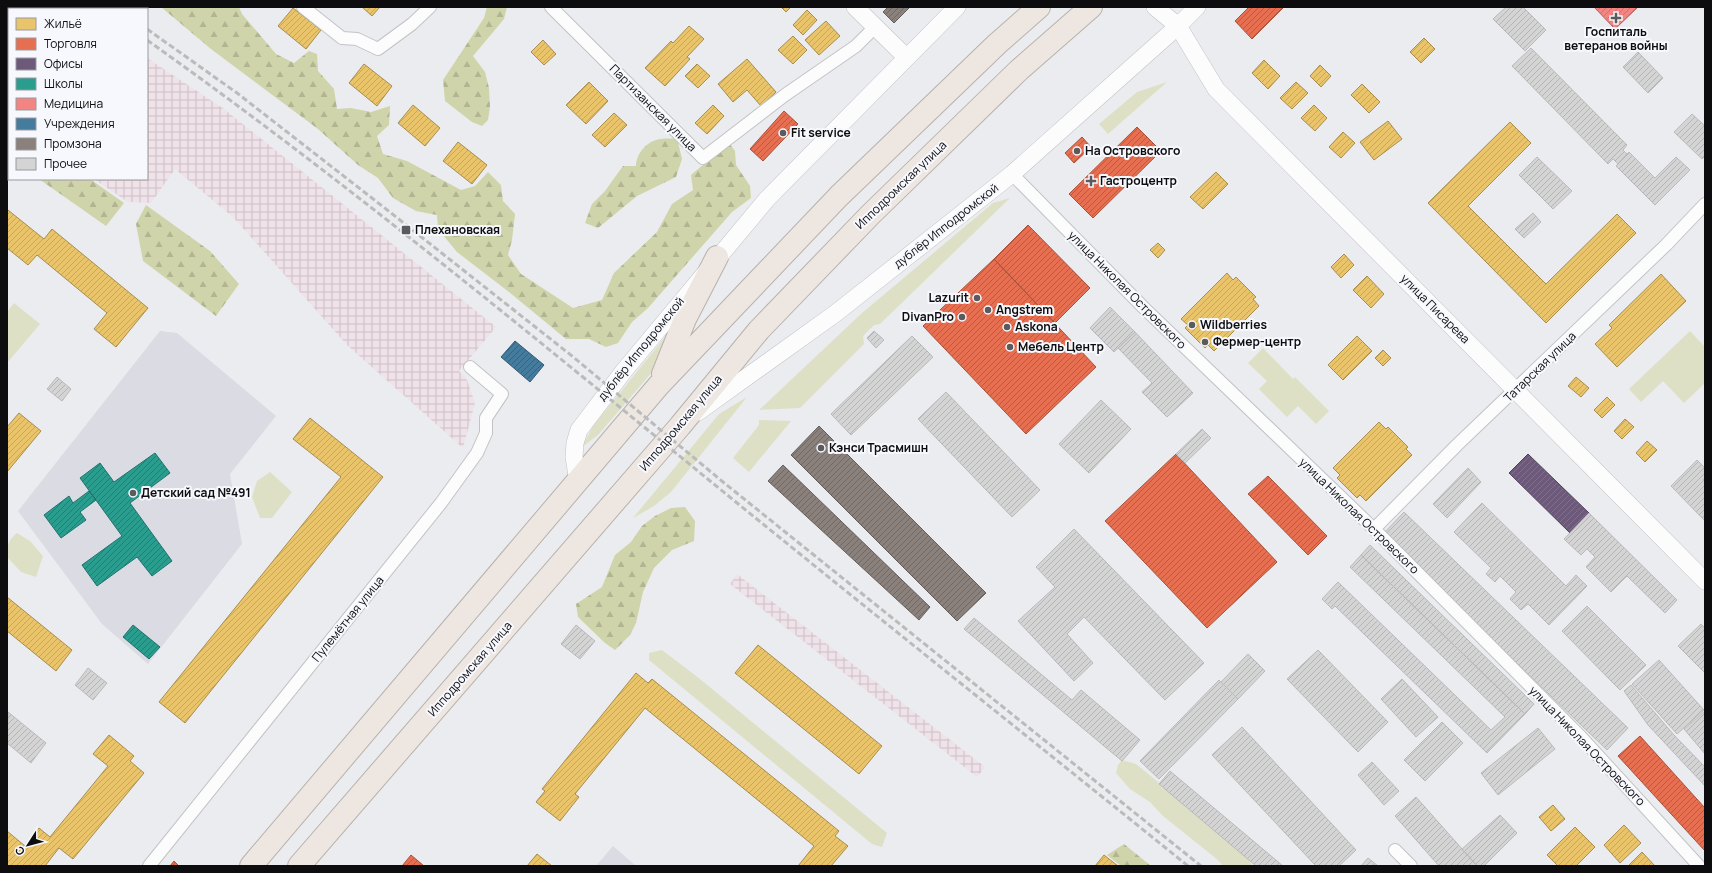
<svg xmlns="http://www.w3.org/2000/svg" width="1712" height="873" viewBox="0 0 1712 873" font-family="Manrope,sans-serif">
	<defs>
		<pattern id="industrial-grid" width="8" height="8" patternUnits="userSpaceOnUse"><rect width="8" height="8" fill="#efe2e8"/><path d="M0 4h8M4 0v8" fill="none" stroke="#ccc1c6"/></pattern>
		<pattern id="forest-firs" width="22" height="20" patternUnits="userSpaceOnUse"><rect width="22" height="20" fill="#d0d4aa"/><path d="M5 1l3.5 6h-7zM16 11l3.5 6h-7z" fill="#b1b591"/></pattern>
		<pattern id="homes-hatch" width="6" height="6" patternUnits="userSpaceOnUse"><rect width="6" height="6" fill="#e9c46a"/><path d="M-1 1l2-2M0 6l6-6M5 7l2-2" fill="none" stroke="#c7a75b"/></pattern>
		<pattern id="shops-hatch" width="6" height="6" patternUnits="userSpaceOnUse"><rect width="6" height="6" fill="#e76f51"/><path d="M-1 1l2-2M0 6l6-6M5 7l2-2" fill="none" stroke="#ba5a42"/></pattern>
		<pattern id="offices-hatch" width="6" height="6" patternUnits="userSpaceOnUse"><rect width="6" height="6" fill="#6d597a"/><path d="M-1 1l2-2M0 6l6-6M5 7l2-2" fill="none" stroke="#7f7089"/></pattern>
		<pattern id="schools-hatch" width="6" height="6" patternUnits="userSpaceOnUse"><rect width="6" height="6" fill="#2a9d8f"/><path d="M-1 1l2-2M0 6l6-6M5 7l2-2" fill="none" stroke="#227e73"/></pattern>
		<pattern id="health-hatch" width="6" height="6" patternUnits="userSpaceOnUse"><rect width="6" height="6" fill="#f28482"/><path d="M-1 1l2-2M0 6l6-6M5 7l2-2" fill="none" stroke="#ce716f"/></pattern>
		<pattern id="public-hatch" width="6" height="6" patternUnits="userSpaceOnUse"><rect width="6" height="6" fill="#457b9d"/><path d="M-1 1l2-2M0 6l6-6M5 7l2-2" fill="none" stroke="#38637e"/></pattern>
		<pattern id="industry-hatch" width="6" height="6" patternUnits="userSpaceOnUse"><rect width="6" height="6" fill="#8a817c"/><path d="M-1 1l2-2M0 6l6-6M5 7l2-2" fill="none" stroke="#6f6864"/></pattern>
		<pattern id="building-hatch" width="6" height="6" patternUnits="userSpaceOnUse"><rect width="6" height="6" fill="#d5d4d5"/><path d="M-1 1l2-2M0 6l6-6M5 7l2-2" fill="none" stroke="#b6b5b6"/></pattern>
	</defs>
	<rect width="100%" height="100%" fill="#ebecef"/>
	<path fill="url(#industrial-grid)" d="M7 7H53L56 9H9V120L7 119Z
		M147 58 224 109 496 327 459 371 467 380 475 403 463 448 347 345 233 217 175 169 151 203 128 202 94 179H147Z
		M737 574 985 767 977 777 730 584Z"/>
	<path fill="#dadbe3" d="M160 331 177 333 276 416 230 474 242 544 148 664 102 624 18 511Z
		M613 846 636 866H596Z"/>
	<path fill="#dde0c5" d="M1167 82 1108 134 1099 124 1137 92Z
		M1010 198 880 324 874 325 863 336 864 344 800 408 759 410 862 313 993 203Z
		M14 303 40 324 7 363V312Z
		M1690 331 1705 347V383L1684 403 1663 381 1641 402 1629 389Z
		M665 337 653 371 598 435 582 447 593 426Z
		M1263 348 1293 379 1295 377 1329 411 1316 424 1298 406 1287 417 1259 389 1267 381 1248 363Z
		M747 397 671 492 654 506 633 518 719 414Z
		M759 420 791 421 749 472 733 458 759 425Z
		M270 472 292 492 272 518H260L252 497 257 481Z
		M17 533 30 541 43 556 36 577 21 572 7 557C7 546 8 540 17 533Z
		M662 650 700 679 887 833 882 847 872 844 649 660V653Z
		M1122 760 1136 764 1152 777 1158 782 1162 788 1168 790 1187 808 1204 820 1226 841 1234 845 1244 854 1253 866H1223L1218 860 1163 816 1150 802 1130 789 1116 773 1118 765Z"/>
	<path fill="url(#forest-firs)" d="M161 7H239L242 14 276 54 294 63 309 51 317 54 318 71 334 89 337 109 351 108 371 112 390 106 389 125 377 136 383 154 407 161 461 190 475 186 488 172 501 185 503 201 515 214 512 240 508 255 521 274 573 308 602 300 614 273 657 232 672 204 693 190 691 175 729 143 735 151 736 165 750 186 751 198 732 212 648 308 632 322 618 343 606 347 589 339H566L509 292 457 252 438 229 437 215 416 211 393 198 378 178 358 165 318 129 211 49Z
		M487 7H507L504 19 473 56 485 72 489 88 490 107 488 120 482 126 472 122 445 101 443 80 484 18Z
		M7 121 9 122V168H7Z
		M677 138 682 159 676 177 637 196 598 228 585 223 592 204 605 191 623 166H636C636 153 648 140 661 139 666 138 672 139 677 138Z
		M39 179H90L124 203 106 226Z
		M146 205 210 251 239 284 216 316 143 261 136 224Z
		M685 507 695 521 694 541 672 550 654 568 643 592 636 623 630 635 615 650 605 643 578 617 576 604 602 587 615 555 631 542 642 526 655 516 671 508Z
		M1124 844 1151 866H1121L1107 855Z"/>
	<path fill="url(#homes-hatch)" stroke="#a78d4f" d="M362 7H380L372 16Z
		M781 7H791L786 12Z
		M293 8 321 30 306 49 278 26Z
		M807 10 817 20 803 35 793 25Z
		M826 21 840 36 819 55 805 40Z
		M689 26 704 39 687 57 690 59 665 86 645 68 671 41 673 43Z
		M793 36 807 50 793 64 778 50Z
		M1424 38 1435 49 1421 63 1410 52Z
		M543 40 556 54 544 65 531 52Z
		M747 59 776 92 761 106 747 90 733 102 718 84Z
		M1264 60 1280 76 1268 89 1252 73Z
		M364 64 392 86 377 106 349 83Z
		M697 64 710 76 698 88 685 76Z
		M1320 65 1331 76 1321 87 1310 76Z
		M589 82 608 101 586 124 566 105Z
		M1296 82 1308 93 1292 109 1280 98Z
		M1362 84 1380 102 1369 113 1351 95Z
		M413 105 440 128 425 146 398 123Z
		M713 105 724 116 707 134 695 123Z
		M1314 105 1327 118 1315 131 1301 118Z
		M614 113 627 125 605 147 592 135Z
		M1388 121 1402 139 1374 160 1360 142Z
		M1510 122 1531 143 1468 206 1546 284 1617 214 1636 233 1546 323 1428 203Z
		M1343 132 1355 143 1341 158 1329 147Z
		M458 142 487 165 472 184 443 161Z
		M1216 172 1228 184 1203 209 1190 197Z
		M8 210 44 239 52 229 148 308 116 347 94 329 107 313 37 255 28 265 7 248V212Z
		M1158 243 1165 250 1158 258 1150 250Z
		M1344 254 1354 265 1341 278 1331 267Z
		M1227 273 1233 280 1236 277 1256 297 1253 299 1259 306 1214 351 1208 345 1205 348 1185 328 1188 325 1181 319Z
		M1661 274 1686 301 1617 367 1595 344 1612 328 1609 325Z
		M1367 276 1384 294 1371 308 1353 290Z
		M1357 336 1372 351 1343 380 1328 365Z
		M1383 350 1391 358 1383 366 1375 358Z
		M1576 377 1589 388 1581 397 1568 386Z
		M1607 397 1615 405 1602 418 1594 410Z
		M19 413 41 431 7 472V427Z
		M310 418 383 477 185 723 159 702 341 477 293 439Z
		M1625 419 1634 427 1622 439 1614 431Z
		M1379 422 1386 429 1388 427 1408 447 1406 449 1412 455 1366 501 1360 495 1357 498 1337 478 1340 475 1333 468Z
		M1647 441 1657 450 1645 462 1636 453Z
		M7 597 72 650 56 671 7 631Z
		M758 645 882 746 859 774 735 673Z
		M636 673 648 683 652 679 839 831 835 836 848 846 831 866H798L814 846 645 708 575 794 579 797 560 821 536 802 545 791 542 789Z
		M109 735 134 756 130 761 144 773 73 859 59 848 45 866H8L7 865V831L25 846 39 828 50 837 108 766 93 754Z
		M1553 805 1565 819 1551 831 1539 817Z
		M1624 825 1641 843 1620 863 1604 845Z
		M1575 827 1595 847 1576 866H1558L1547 855Z
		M1642 852 1655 866H1628Z
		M537 854 552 866H527Z
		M1104 855 1118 866H1095Z"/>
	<path fill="url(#shops-hatch)" stroke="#a6523d" d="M1249 7H1284L1252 39 1235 21Z
		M784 111 798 124 763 161 750 149Z
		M1137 127 1161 151 1093 218 1069 194Z
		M1082 137 1091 147 1074 163 1065 153Z
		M1028 225 1090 288 1055 323 994 259Z
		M994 259 1096 367 1026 434 923 326Z
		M1176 454 1277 562 1207 628 1105 521Z
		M1268 476 1327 536 1308 555 1248 494Z
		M1640 736 1705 808V851L1618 756Z
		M411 855 424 866H402Z
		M174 861 179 866H170Z"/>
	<path fill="url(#offices-hatch)" stroke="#50425a" d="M1528 454 1589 513 1570 533 1509 473Z"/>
	<path fill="url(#schools-hatch)" stroke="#217269" d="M155 453 170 473 130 503 172 561 152 576 137 557 97 586 82 565 122 536 80 478 100 463 114 482Z
		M89 491 96 500 80 512 86 520 61 538 44 515 69 496 73 503Z
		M133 625 160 647 149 659 123 637Z"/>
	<path fill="url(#health-hatch)" stroke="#ad6060" d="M1594 7H1638L1615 29Z"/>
	<path fill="url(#public-hatch)" stroke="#345a72" d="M515 341 544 365 530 382 501 357Z"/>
	<path fill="url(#industry-hatch)" stroke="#645e5b" d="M888 7H910L894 23 883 12Z
		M819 426 986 593 957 621 791 455Z
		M783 465 930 607 919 620 768 481Z"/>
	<path fill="url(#building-hatch)" stroke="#bababa" d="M1506 7H1523L1546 30 1525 51 1493 19Z
		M1531 48 1627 145 1623 150 1627 154 1618 164 1613 159 1608 164 1512 66Z
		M1638 52 1663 78 1648 93 1623 67Z
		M1692 114 1705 126V156L1702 159 1674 132Z
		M1629 152 1655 178 1676 157 1690 170 1655 205 1616 166Z
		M1537 157 1572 191 1553 209 1519 175Z
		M1533 213 1541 222 1524 238 1515 229Z
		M1110 307 1135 332 1114 352 1090 328Z
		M874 331 884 340 876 348 867 338Z
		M1135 332 1193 393 1167 417 1142 392 1152 383 1118 348Z
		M912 336 933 357 851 435 831 414Z
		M57 377 71 389 62 401 47 389Z
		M946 392 1040 490 1012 517 918 419Z
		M1101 400 1131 429 1089 473 1059 444Z
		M1202 429 1211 438 1185 463 1176 454Z
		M1697 460 1705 468V478L1703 480 1705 482V521L1671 486Z
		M1468 468 1481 482 1447 518 1433 504Z
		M1482 503 1566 586 1576 575 1587 586 1549 625 1528 604 1521 610 1510 599 1516 592 1500 576 1495 582 1486 574 1491 568 1454 532Z
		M1404 512 1628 728 1607 750 1383 534Z
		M1589 513 1677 600 1665 613 1627 576 1611 592 1586 567 1595 557 1587 549 1581 555 1564 539Z
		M1074 529 1204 663 1165 700 1084 617 1067 634 1093 663 1074 681 1018 621 1055 587 1036 567Z
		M1370 545 1534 704 1525 714 1361 555Z
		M1361 555 1525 714 1487 753 1335 606 1332 609 1322 599 1338 582 1491 730 1505 717 1350 567Z
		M1587 606 1646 665 1620 690 1562 631Z
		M974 618 1072 700 1081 690 1140 740 1122 761 964 629Z
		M1701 624 1705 628V673L1678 646Z
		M576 625 595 641 580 659 561 644Z
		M1318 650 1388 722 1358 752 1287 679Z
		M1248 654 1265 671 1238 699 1221 682Z
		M1659 660 1704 710 1677 734 1632 684Z
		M88 668 107 683 93 700 75 685Z
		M1402 679 1438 717 1416 737 1381 699Z
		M1219 680 1238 699 1159 779 1140 761Z
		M1631 685 1674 735 1705 767V786L1648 725 1624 691Z
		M1705 711V754L1684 729Z
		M8 712 46 743 31 763 7 743Z
		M1442 722 1463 743 1425 781 1404 760Z
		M1242 727 1356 850 1339 866H1316L1212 755Z
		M1538 728 1555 749 1498 795 1481 773Z
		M1372 762 1399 791 1384 805 1358 775Z
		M1170 771 1283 866H1256L1159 784Z
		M1416 797 1471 859 1477 866H1439L1395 816Z
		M1500 815 1517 833 1484 866H1477L1462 849Z
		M1368 858 1378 866H1361Z"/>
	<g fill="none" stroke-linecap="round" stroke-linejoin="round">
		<defs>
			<path id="street" d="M303 7 342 38 357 39 378 49 412 24 430 7
				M551 7 703 158 785 95 856 46 875 27
				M1012 174 1143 307 1374 529 1581 737 1699 866
				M1374 529 1457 445 1666 245 1705 204
				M1395 850 1411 866
				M149 866 441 503 477 453 486 433V418L502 394 470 367"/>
			<path id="secondary" d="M855 7 906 57
				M1155 7 1178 26 1216 89 1705 581
				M698 412 836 313 1012 174 1178 26 1197 7
				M578 481 574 457 575 443 579 430 623 372 767 199 957 7"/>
			<path id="highway" d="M663 374 685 319 717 257
				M251 866 659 385 839 196 997 44 1039 7
				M299 866 680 426 759 330 870 215 1019 70 1091 7"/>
		</defs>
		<use href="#street" stroke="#c2c3c5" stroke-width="14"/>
		<use href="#secondary" stroke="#c2c3c5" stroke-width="18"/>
		<use href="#highway" stroke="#b8b1ac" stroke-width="24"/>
		<use href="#street" stroke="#fcfcfd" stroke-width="12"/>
		<use href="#secondary" stroke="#fcfcfd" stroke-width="17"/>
		<use href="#highway" stroke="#ede6e1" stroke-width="22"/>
		<path stroke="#bbbbbc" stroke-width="3" stroke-dasharray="6 3" stroke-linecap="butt" d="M100 7 103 9
			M115 7 118 9
			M147 29 237 93 386 209 572 356 723 482 1201 866
			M147 40C343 179 529 333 715 485 872 613 1031 739 1188 866"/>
	</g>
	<g fill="#5b5b5d" stroke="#f7f8fd" stroke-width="1.5">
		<path d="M1614 12h4v4h4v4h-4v4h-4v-4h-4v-4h4z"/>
		<circle cx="783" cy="133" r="4"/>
		<circle cx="1077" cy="151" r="4"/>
		<path d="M1089 175h4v4h4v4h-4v4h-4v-4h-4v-4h4z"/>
		<rect x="401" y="225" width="10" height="10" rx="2"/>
		<circle cx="977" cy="298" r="4"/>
		<circle cx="988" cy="310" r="4"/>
		<circle cx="962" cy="317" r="4"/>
		<circle cx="1192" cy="325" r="4"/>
		<circle cx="1007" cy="327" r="4"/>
		<circle cx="1205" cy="342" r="4"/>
		<circle cx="1010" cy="347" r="4"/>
		<circle cx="821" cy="448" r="4"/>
		<circle cx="133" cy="493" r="4"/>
	</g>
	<g text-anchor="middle" stroke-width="4" stroke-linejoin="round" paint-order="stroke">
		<g font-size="12" font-weight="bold" fill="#0d0d0f" stroke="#f7f8fd" text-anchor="start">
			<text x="1616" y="36" text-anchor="middle">Госпиталь<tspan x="1616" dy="14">ветеранов войны</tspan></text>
			<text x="791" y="137">Fit service</text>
			<text x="1085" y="155">На Островского</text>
			<text x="1100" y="185">Гастроцентр</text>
			<text x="415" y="234">Плехановская</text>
			<text x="969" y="302" text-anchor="end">Lazurit</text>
			<text x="996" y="314">Angstrem</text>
			<text x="954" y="321" text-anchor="end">DivanPro</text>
			<text x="1200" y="329">Wildberries</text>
			<text x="1015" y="331">Askona</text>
			<text x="1213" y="346">Фермер-центр</text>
			<text x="1018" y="351">Мебель Центр</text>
			<text x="829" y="452">Кэнси Трасмишн</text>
			<text x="141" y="497">Детский сад №491</text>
		</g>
		<g font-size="12" fill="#0d0d0f" stroke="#f7f8fd">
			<text transform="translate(653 108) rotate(45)" y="4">Партизанская улица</text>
			<text transform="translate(901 185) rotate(-44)" y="4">Ипподромская улица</text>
			<text transform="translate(946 226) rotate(-38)" y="4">дублёр Ипподромской</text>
			<text transform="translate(1127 290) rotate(45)" y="4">улица Николая Островского</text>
			<text transform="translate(1435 309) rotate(45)" y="4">улица Писарева</text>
			<text transform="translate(641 349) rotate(-51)" y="4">дублёр Ипподромской</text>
			<text transform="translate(1540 367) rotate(-44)" y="4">Татарская улица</text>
			<text transform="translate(681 423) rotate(-50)" y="4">Ипподромская улица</text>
			<text transform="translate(1359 516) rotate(44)" y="4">улица Николая Островского</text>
			<text transform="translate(348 619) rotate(-51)" y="4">Пулемётная улица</text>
			<text transform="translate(470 669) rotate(-49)" y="4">Ипподромская улица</text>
			<text transform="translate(1587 746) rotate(46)" y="4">улица Николая Островского</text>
		</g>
	</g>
	<rect width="1712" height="873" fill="none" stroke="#0d0d0f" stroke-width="16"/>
	<rect x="8" y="8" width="140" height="172" fill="#f7f8fd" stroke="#999a9e"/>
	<rect x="16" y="18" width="20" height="12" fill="#e9c46a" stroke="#999a9e"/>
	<text x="44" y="28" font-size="12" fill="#0d0d0f">Жильё</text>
	<rect x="16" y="38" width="20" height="12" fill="#e76f51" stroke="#999a9e"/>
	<text x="44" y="48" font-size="12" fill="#0d0d0f">Торговля</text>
	<rect x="16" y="58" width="20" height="12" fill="#6d597a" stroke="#999a9e"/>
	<text x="44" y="68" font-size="12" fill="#0d0d0f">Офисы</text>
	<rect x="16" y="78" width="20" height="12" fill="#2a9d8f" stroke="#999a9e"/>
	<text x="44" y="88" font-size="12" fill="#0d0d0f">Школы</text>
	<rect x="16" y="98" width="20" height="12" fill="#f28482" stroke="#999a9e"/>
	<text x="44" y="108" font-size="12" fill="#0d0d0f">Медицина</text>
	<rect x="16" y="118" width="20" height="12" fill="#457b9d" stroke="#999a9e"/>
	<text x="44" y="128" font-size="12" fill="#0d0d0f">Учреждения</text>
	<rect x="16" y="138" width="20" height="12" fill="#8a817c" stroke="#999a9e"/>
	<text x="44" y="148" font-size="12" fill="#0d0d0f">Промзона</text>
	<rect x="16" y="158" width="20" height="12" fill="#d5d4d5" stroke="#999a9e"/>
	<text x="44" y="168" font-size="12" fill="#0d0d0f">Прочее</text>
	<g transform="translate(28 845) rotate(234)" stroke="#f7f8fd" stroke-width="3" paint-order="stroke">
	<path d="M0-3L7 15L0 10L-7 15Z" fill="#0d0d0f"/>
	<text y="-6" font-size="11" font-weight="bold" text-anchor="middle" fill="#0d0d0f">С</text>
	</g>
</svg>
